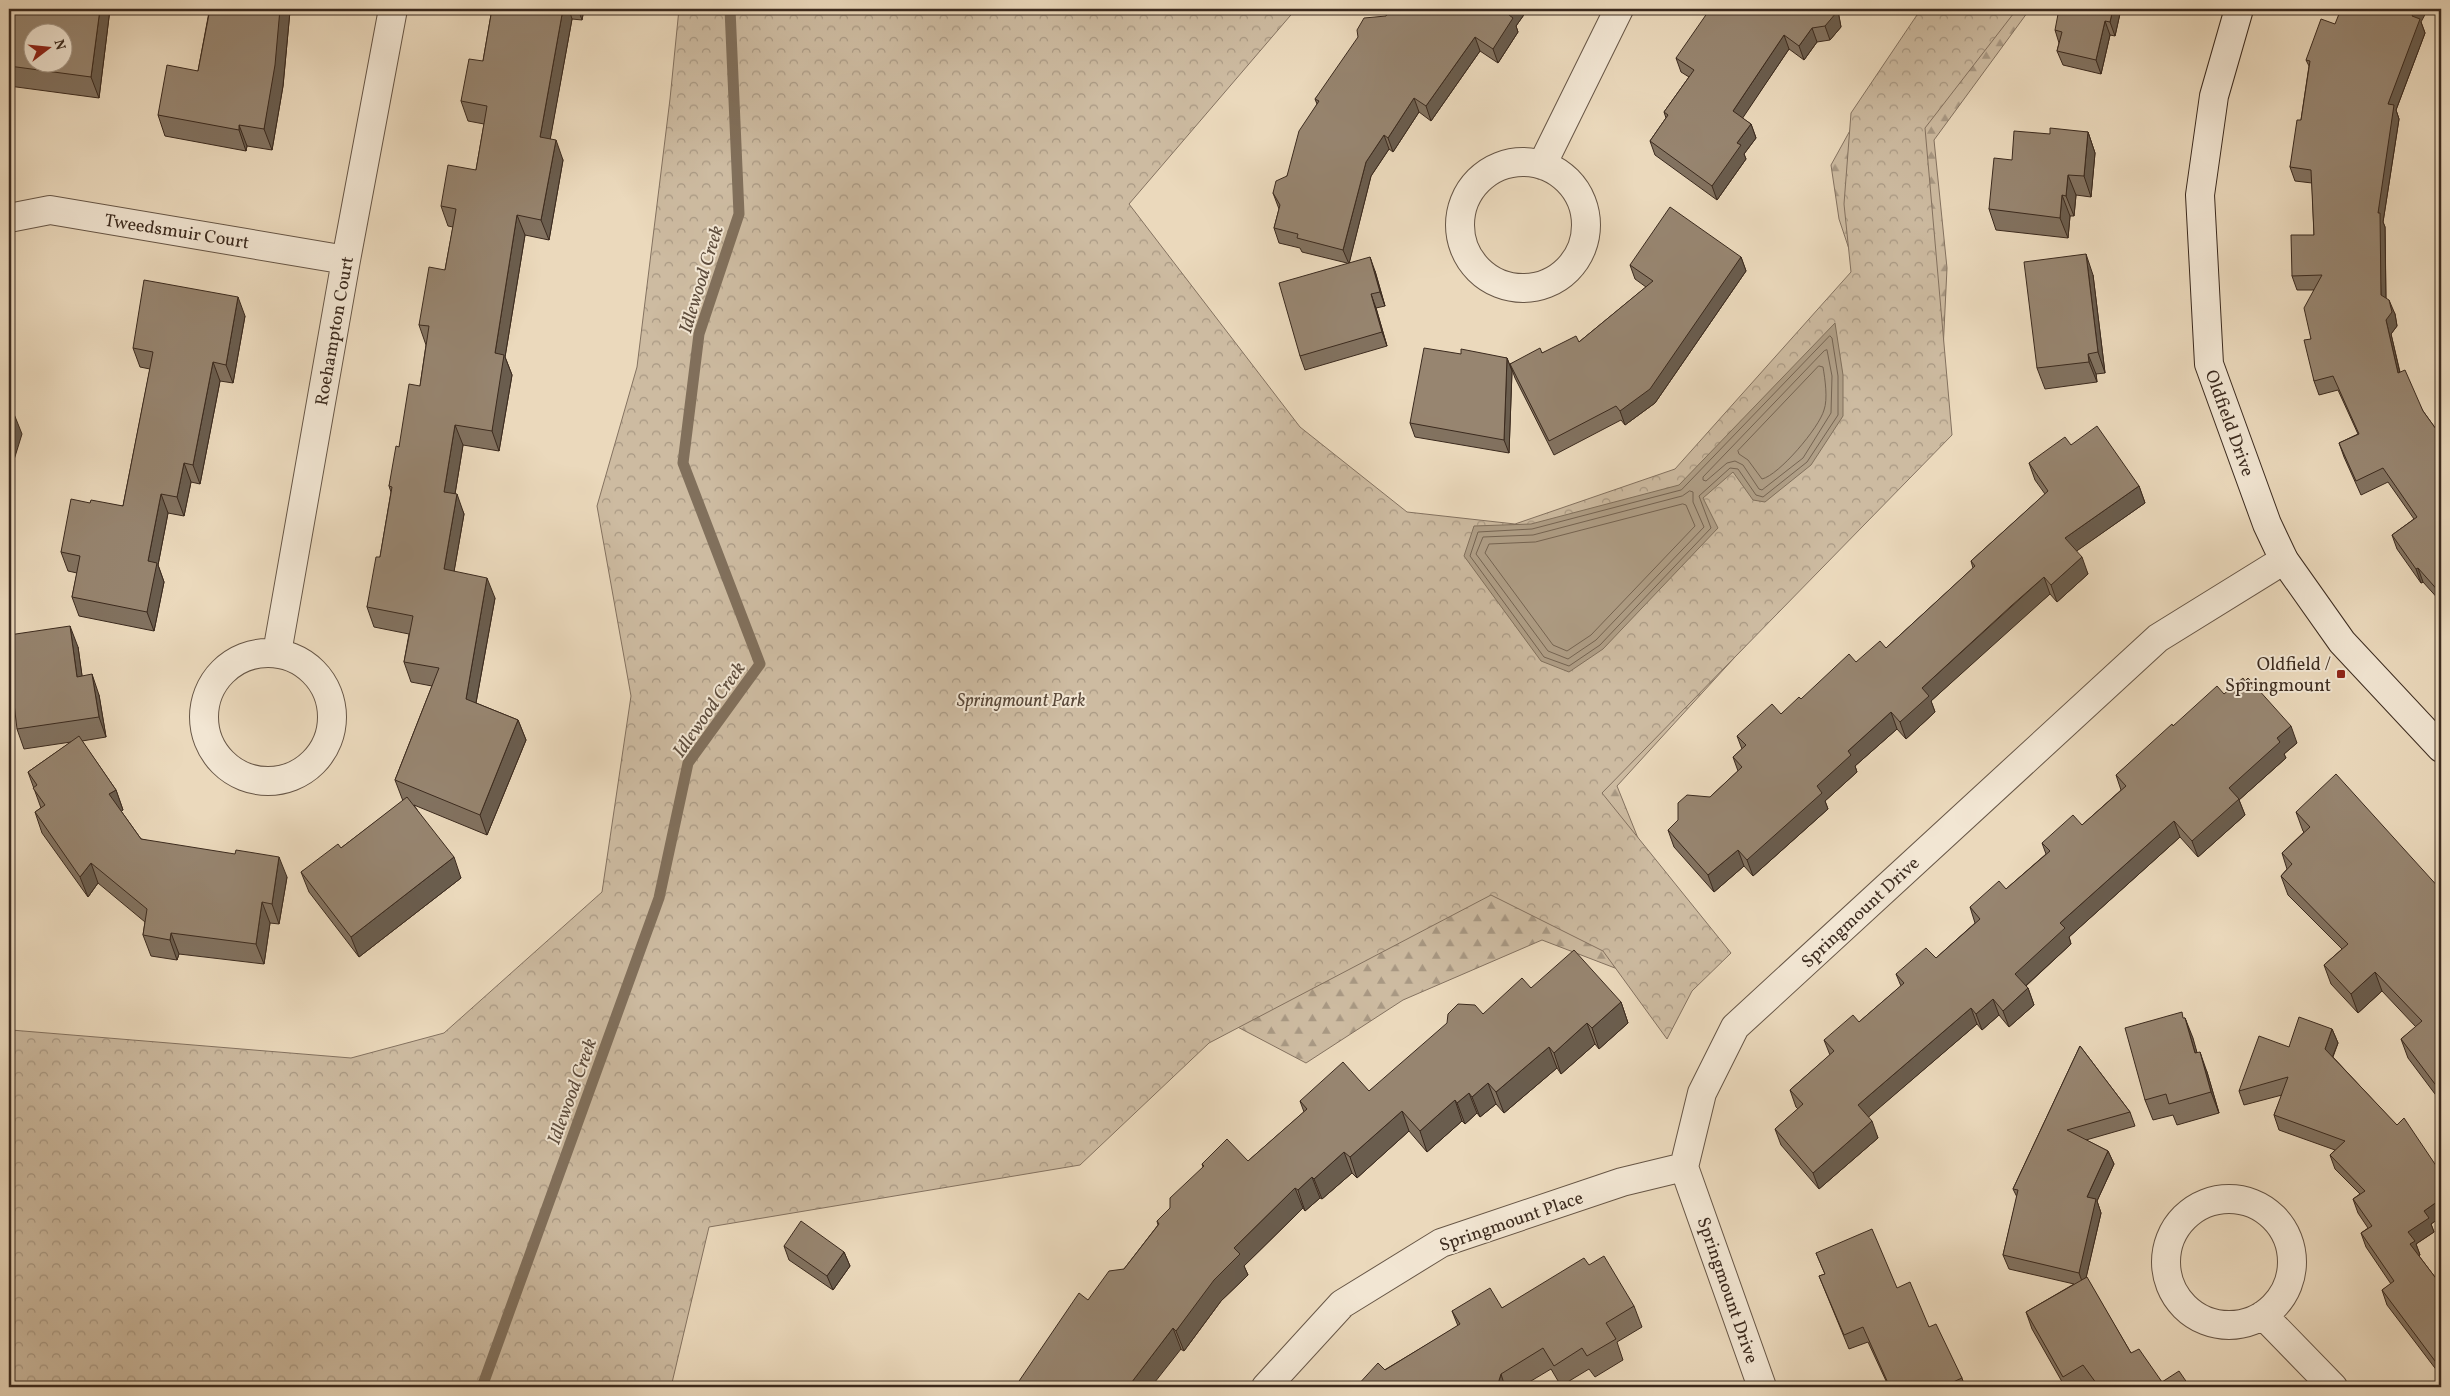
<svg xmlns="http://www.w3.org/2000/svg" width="2450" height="1396" viewBox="0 0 2450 1396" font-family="Vollkorn,serif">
	<defs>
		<pattern id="forest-firs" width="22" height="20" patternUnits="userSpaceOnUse" patternTransform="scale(1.25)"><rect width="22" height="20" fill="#cdbba1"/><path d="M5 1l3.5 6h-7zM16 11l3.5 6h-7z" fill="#a89883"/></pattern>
		<pattern id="park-crowns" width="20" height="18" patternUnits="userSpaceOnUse" patternTransform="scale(1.25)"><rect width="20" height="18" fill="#cdbba1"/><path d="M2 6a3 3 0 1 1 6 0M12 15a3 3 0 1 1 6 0" fill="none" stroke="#a89883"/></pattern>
	</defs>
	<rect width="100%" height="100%" fill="#ebd9bc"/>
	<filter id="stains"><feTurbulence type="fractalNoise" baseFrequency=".004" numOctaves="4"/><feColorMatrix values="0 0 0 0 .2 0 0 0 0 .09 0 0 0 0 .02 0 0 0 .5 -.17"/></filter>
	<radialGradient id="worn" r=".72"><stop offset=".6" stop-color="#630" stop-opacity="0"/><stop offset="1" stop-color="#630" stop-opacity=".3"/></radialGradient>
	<path fill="url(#forest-firs)" stroke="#847260" d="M1935 9H2030L1934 140 1947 268 1939 434 1617 786 1650 868 1641 978 1542 940 1403 1000 1306 1063 1192 1003 1876 330 1839 219 1831 165 1863 107Z"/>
	<path fill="url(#park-crowns)" stroke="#847260" d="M679 9H1296L1129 204 1300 427 1407 512 1515 524 1675 469 1851 272 1844 204 1851 113 1921 9H2017L1925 128 1952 435 1602 793 1731 953 1692 991 1667 1039 1603 951 1491 895 1209 1043 1080 1165 709 1227 671 1387H9V1026L11 1030 351 1058 444 1033 602 892 631 696 597 506 637 367 670 99Z"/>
	<path fill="#af9e86" stroke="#81705c" d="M1835 323 1843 375V416L1811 465 1765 502 1753 500 1733 472 1703 498 1718 528 1603 649 1569 672 1541 661 1464 556 1474 526 1531 524 1679 485Z"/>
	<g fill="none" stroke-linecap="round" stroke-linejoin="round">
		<path stroke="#756452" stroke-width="1" d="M1830 336 1832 338 1838 376V415L1807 462 1763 497 1756 495 1738 469 1730 468 1699 496 1711 528 1600 645 1569 666 1544 657 1470 556 1478 532 1532 529 1681 490Z
			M1827 350 1832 376 1831 413 1803 458 1762 490 1759 489 1743 465 1735 461 1727 463 1706 481 1703 480V477L1824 351Z
			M1819 366 1823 367C1825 379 1828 399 1824 410 1819 428 1779 475 1762 479L1748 460 1739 454 1738 451Z
			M1690 491 1693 492V502L1704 527 1596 640 1568 659 1548 651 1476 554 1483 537 1533 535 1682 496Z
			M1683 504 1686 505 1695 526 1591 635 1567 651 1553 645 1485 553 1489 544 1535 542Z"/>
		<path stroke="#81705c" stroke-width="11" d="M482 1387 659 898 688 763 760 664 683 463 699 334 739 214 730 9"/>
		<defs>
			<path id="street" d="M1460 225a63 63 0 1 1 126 0a63 63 0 1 1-126 0Z
				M1542 165 1619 9
				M9 218 50 210 346 260
				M204 717a64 64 0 1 1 128 0a64 64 0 1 1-128 0Z
				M277 653 346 260 393 9
				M2166 1262a63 63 0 1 1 126 0a63 63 0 1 1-126 0Z
				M2263 1315 2333 1387
				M1266 1387 1342 1304 1441 1243 1622 1182 1684 1167
				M1762 1387 1684 1167 1702 1093 1735 1027 2158 638 2284 560"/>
			<path id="secondary" d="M2239 9 2214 96 2200 195 2209 364 2267 524 2284 560 2342 642 2441 748"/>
		</defs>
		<use href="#street" stroke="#675646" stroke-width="30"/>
		<use href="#secondary" stroke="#3b2a1e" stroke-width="30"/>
		<use href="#street" stroke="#f2e6d3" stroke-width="28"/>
		<use href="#secondary" stroke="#f2e6d3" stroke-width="28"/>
	</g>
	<path fill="#827260" stroke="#3b2a1e" d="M9 9H110L99 98 9 86Z
		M208 9H299V12L290 11 283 86 272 150 247 146 246 151 165 136 158 115 198 71 209 12Z
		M492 9H584L582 20 572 19 550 139 563 160 549 240 525 235 505 357 512 375 499 451 463 445 455 494 464 514 454 571 495 598 476 703 518 720 526 740 487 835 414 805 461 878 359 957 309 892 301 872 341 848 403 801 395 780 432 686 411 682 404 662 409 634 374 627 367 607 380 557 391 492 389 486 399 447 420 386 426 345 419 325 445 270 453 227 448 226 441 206 476 170 484 124 468 121 461 101 483 61Z
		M1421 9H1528L1516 26 1518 32 1498 63 1480 51 1431 121 1419 112 1393 152 1389 149 1371 176 1349 263 1375 271 1385 306 1376 308 1387 346 1305 370 1300 356 1347 263 1302 252 1300 248 1279 243 1274 228 1279 209 1273 193 1287 176 1317 104 1315 99 1386 16 1418 14Z
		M2121 9 2115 36 2110 35 2101 74 2063 65 2057 51 2059 43 2055 30Z
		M1838 11 1841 27 1830 40 1817 42 1804 60 1789 49 1742 118 1751 124 1756 138 1744 154 1746 159 1717 200 1655 155 1650 141 1666 118 1664 112 1689 77 1681 72 1676 58Z
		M2421 22 2425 33 2396 110 2399 119 2383 222 2385 227 2386 298 2395 314 2397 326 2391 334 2400 372 2423 411 2441 436V602L2423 582 2421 583 2397 549 2392 535 2414 519 2388 482 2361 495 2344 457 2339 443 2358 434 2338 390 2319 395 2314 381 2311 339 2314 290H2297L2292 276 2314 235 2312 183 2295 181 2290 167 2301 120 2309 66 2306 60Z
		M2088 132 2095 153 2091 197 2076 195 2074 216H2070L2068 238 1996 230 1989 209 2012 160 2050 134Z
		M1741 257 1746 271 1655 403 1625 425 1621 420 1554 455 1515 378 1510 364 1542 353 1579 342 1646 287 1635 279 1630 265Z
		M2093 275 2105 373 2096 374 2097 382 2045 389 2037 368Z
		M245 316 233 383 220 381 200 484 191 482 184 516 168 513 158 565 164 582 154 631 79 616 72 597 77 573 68 571 61 552 90 503 123 506 150 369 140 367 133 348Z
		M1461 354 1507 358 1512 371 1509 453 1415 437 1410 423Z
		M2071 445 2139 486 2145 503 2076 551 2088 574 2057 602 2050 594 2017 622 1931 701 1935 712 1906 739 1897 729 1855 766 1857 772 1825 801 1828 809 1753 876 1744 866 1714 892 1674 847 1668 830 1710 797 1738 771 1733 757 1742 749 1737 736 1781 714 1801 699 1856 662 1886 648 1973 568 1971 561 2045 494 2035 480 2029 463Z
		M78 647 82 676 99 695 106 737 82 741 116 790 123 810 121 811 141 839 287 877 279 924 270 923 264 964 179 954 177 960 151 956 143 935 145 922 98 883 88 897 42 833 35 812 41 808 28 772 71 742 24 749 17 729Z
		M2224 694 2297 743 2284 754 2286 758 2239 800 2245 815 2198 857 2180 837 2069 937 2071 944 2026 986 2028 988 2034 1005 2009 1027 1999 1015 1982 1030 1977 1024 1868 1117 1878 1138 1819 1189 1781 1145 1775 1129 1798 1109 1796 1107 1790 1090 1830 1055 1824 1040 1859 1022 1901 986 1896 974 1936 958 1975 923 1970 907 2006 889 2046 854 2042 843 2082 825 2121 790 2116 775 2173 726Z
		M2296 812 2441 890V1102L2408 1058 2401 1039 2416 1027 2382 991 2358 1013 2331 984 2324 965 2342 949 2288 895 2281 876 2287 869 2282 853 2304 832 2303 831Z
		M1531 988 1621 1002 1628 1023 1599 1049 1595 1044 1561 1074 1557 1068 1504 1113 1496 1104 1480 1117 1477 1113 1465 1124 1462 1121 1427 1152 1409 1131 1357 1178 1352 1173 1322 1199 1320 1198 1305 1211 1303 1208 1244 1266 1248 1275 1221 1301 1184 1351 1088 1300 1124 1269 1158 1225 1157 1221 1170 1208 1203 1167 1202 1164 1248 1161 1304 1112 1300 1101 1369 1091 1483 1014Z
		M2184 1018H2185L2197 1053 2207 1072 2219 1113 2177 1125 2173 1115 2153 1120 2145 1100Z
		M2332 1029 2338 1043 2333 1057 2441 1173V1217L2431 1224 2434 1232 2416 1244 2420 1255 2419 1256 2441 1285V1376L2387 1305 2382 1290 2391 1284 2366 1247 2361 1233 2368 1228 2358 1213 2353 1199 2360 1194 2335 1169 2330 1155 2335 1150 2279 1130 2274 1115 2282 1095 2244 1105 2239 1091 2289 1047Z
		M2080 1046 2130 1112 2135 1126 2086 1140 2108 1151 2114 1164 2097 1201 2101 1213 2086 1277 2131 1353 2162 1382 2190 1387H2093L2090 1382 2080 1387H2065L2032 1329 2026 1312 2074 1284 2009 1269 2003 1255 2017 1197 2013 1189Z
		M784 1246 844 1252 850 1266 833 1290 789 1260Z
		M1816 1253 1897 1288 1929 1327 1962 1378 1965 1387H1878L1887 1383 1868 1342 1849 1349 1819 1276 1825 1274Z
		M1589 1265 1634 1306 1642 1327 1617 1342 1623 1360 1595 1377 1589 1369 1561 1386 1551 1369 1521 1387H1356L1458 1326 1452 1311 1502 1308Z"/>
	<path fill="#6a5d4e" stroke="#3b2a1e" d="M100 9H110L99 98 91 77Z
		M280 9H289L290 11 283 86 272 150 264 129Z
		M563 9H569L572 19 547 157 540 137Z
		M578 9H584L582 20Z
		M1513 9H1528L1516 26 1518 32 1498 63 1493 49 1509 15Z
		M1835 9H1839L1838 11 1841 27 1830 40 1825 26Z
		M2113 9H2121L2115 36 2110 22Z
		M2416 9H2428L2421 22 2425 33 2396 110 2399 119 2383 222 2385 227 2386 309 2381 295 2378 213 2388 104 2412 16Z
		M2105 21 2110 35 2101 74 2096 60Z
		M1812 28 1817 42 1804 60 1799 46Z
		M1784 35 1789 49 1738 125 1733 111Z
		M1475 37 1480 51 1431 121 1426 106Z
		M1414 98 1419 112 1393 152 1388 138Z
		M1751 124 1756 138 1744 154 1746 159 1717 200 1712 186 1737 143Z
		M239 125 247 146 246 151 239 130Z
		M2088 132 2095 153 2091 197 2084 176Z
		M1384 135 1389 149 1371 176 1349 264 1343 250 1366 162Z
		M556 140 563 160 549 240 541 220Z
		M2068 175 2076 195 2074 216 2066 196Z
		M2062 195 2070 216 2068 238 2060 218Z
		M517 215 525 235 505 357 512 375 499 451 492 431 495 353Z
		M2086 254 2093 275 2105 373 2098 352Z
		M1370 257 1375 271 1385 306 1380 292Z
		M1741 257 1746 271 1655 403 1625 425 1620 411Z
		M1371 294 1376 308 1387 346 1382 332Z
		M238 297 245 316 233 383 226 365Z
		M2389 300 2395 314 2397 326 2391 334 2403 387 2398 373 2386 320Z
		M2088 354 2096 374 2097 382 2089 362Z
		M1507 358 1512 371 1509 453 1504 440Z
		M213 362 220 381 200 484 193 465Z
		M14 414 22 434 9 476V431Z
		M455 425 463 445 452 512 444 492Z
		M184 463 191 482 184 516 177 497Z
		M2139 486 2145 503 2071 555 2065 538Z
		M161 494 168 513 158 565 164 582 154 631 147 612 148 561Z
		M457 494 464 514 451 589 444 569Z
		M2082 557 2088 574 2057 602 2051 585Z
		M2418 568 2423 582 2421 583 2416 569Z
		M2044 577 2050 594 1931 701 1935 712 1906 739 1900 722 1922 688Z
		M487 578 495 598 473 719 466 699Z
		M70 626 78 647 85 697 77 677Z
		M92 674 99 695 106 737 99 717Z
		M1891 712 1897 729 1855 766 1857 772 1825 801 1828 809 1753 876 1747 860 1817 786 1848 751Z
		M518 720 526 740 487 835 480 815Z
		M2291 726 2297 743 2284 754 2286 758 2239 800 2245 815 2198 857 2192 841 2229 788 2277 738Z
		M116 790 123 810 117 815 109 794Z
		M2174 821 2180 837 2069 937 2071 944 2021 990 2015 974 2060 923Z
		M1738 850 1744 866 1714 892 1708 875Z
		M279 857 287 877 279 924 272 904Z
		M454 857 461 878 359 957 351 937Z
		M91 863 98 883 88 897 80 877Z
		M262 902 270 923 264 964 256 944Z
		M171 933 179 954 177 960 170 940Z
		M2375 972 2382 991 2358 1013 2351 994Z
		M2028 988 2034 1005 2009 1027 2003 1011Z
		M1993 999 1999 1015 1982 1030 1976 1014Z
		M1621 1002 1628 1023 1599 1049 1592 1028Z
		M1971 1008 1977 1024 1864 1121 1858 1105Z
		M2185 1018 2193 1038 2203 1074 2195 1053Z
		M1587 1023 1595 1044 1561 1074 1554 1053Z
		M2332 1029 2338 1043 2330 1063 2325 1049Z
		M1549 1047 1557 1068 1504 1113 1496 1092Z
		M2200 1052 2207 1072 2219 1113 2211 1092Z
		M1488 1083 1496 1104 1480 1117 1472 1097Z
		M1469 1093 1477 1113 1465 1124 1457 1103Z
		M1455 1100 1462 1121 1427 1152 1420 1131Z
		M1402 1111 1409 1131 1357 1178 1350 1157Z
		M1872 1121 1878 1138 1819 1189 1813 1173Z
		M2108 1151 2114 1164 2097 1201 2101 1213 2084 1287 2079 1273 2087 1197Z
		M1344 1152 1352 1173 1322 1199 1314 1179Z
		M1312 1177 1320 1198 1305 1211 1298 1190Z
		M1295 1188 1303 1208 1244 1266 1248 1275 1221 1301 1184 1351 1176 1331 1234 1248Z
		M2441 1199V1217L2431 1224 2434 1232 2416 1244 2420 1255 2416 1258 2410 1244 2408 1232 2424 1211Z
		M844 1252 850 1266 833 1290 827 1276Z
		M1173 1328 1181 1349 1151 1387H1128Z
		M1501 1374 1505 1387H1497Z"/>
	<path fill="#978570" stroke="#3b2a1e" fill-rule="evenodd" d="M9 9H100L91 77 9 66ZM32 32H62V62H32Z
		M210 9H280L275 65 264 129 239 125V130L158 115 167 65 198 71Z
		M492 9H563L540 137 556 140 541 220 517 215 495 353 504 355 492 431 455 425 444 492 457 494 444 569 487 578 466 699 518 720 480 815 395 780 439 668 404 662 413 616 367 607 376 557H380L392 487 389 486 396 446 399 447 409 384 420 386 429 326 419 325 429 267 445 270 456 209 441 206 448 165 476 170 487 106 461 101 469 59 483 61Z
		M1390 9H1411L1418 14 1421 9H1513L1509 15 1513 18 1493 49 1475 37 1426 106 1414 98 1388 138 1384 135 1366 162 1343 250 1297 238 1298 234 1274 228 1280 205 1273 193 1276 181 1287 176 1299 131 1319 101 1315 99 1358 37 1357 30 1364 18 1386 16Z
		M1710 9H1835L1836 13 1825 26 1812 28 1799 46 1784 35 1733 111 1751 124 1737 143 1741 145 1712 186 1650 141 1668 115 1664 112 1694 70 1676 58Z
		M2059 9H2113L2110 22 2105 21 2096 60 2057 51 2062 32 2055 30Z
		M2341 9H2416L2412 16 2420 19 2388 104 2394 105 2378 213H2380L2381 295 2389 300 2392 312 2386 320 2398 373 2405 370 2423 411 2441 436V594L2418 568 2416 569 2392 535 2417 517 2383 468 2356 481 2339 443 2359 434 2333 376 2314 381 2304 340 2311 339 2304 308 2322 275 2292 276 2291 235H2314L2311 170 2290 167 2297 120H2301L2310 61 2306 60 2321 19 2335 24Z
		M2050 128 2088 132 2084 176 2068 175 2066 196 2062 195 2060 218 1989 209 1994 158 2012 160 2014 131 2050 134Z
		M1670 207 1741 257 1650 389 1620 411 1616 406 1549 441 1510 364 1540 348 1542 353 1576 336 1579 342 1653 281 1630 265Z
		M2086 254 2098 352 2088 354 2089 362 2037 368 2024 262Z
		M1370 257 1380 292 1371 294 1382 332 1300 356 1279 283Z
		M144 280 238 297 226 365 213 362 193 465 184 463 177 497 161 494 148 561 157 563 147 612 72 597 80 556 61 552 71 499 90 503 91 500 123 506 153 352 133 348Z
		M1424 348 1461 354V349L1507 358 1504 440 1410 423Z
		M9 412 14 414 9 431Z
		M2097 426 2139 486 2065 538 2082 557 2051 585 2044 577 2011 606 1922 688 1929 696 1900 722 1891 712 1848 751 1851 755 1817 786 1822 793 1747 860 1738 850 1708 875 1668 830 1678 820V803L1687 795 1710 797 1742 767 1733 757 1746 745 1737 736 1772 704 1781 714 1799 697 1801 699 1849 654 1856 662 1880 641 1886 648 1975 566 1971 561 2048 491 2029 463 2065 437 2071 445Z
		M70 626 77 677 92 674 99 717 17 729 9 661V635Z
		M2243 678 2245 681 2248 678 2291 726 2277 738 2280 742 2229 788 2239 799 2192 841 2174 821 2060 923 2065 928 2015 974 2028 988 2003 1011 1993 999 1976 1014 1971 1008 1858 1105 1872 1121 1813 1173 1775 1129 1803 1104 1790 1090 1834 1051 1824 1040 1853 1015 1859 1022 1904 983 1896 974 1926 948 1936 958 1980 919 1970 907 1999 881 2006 889 2050 851 2042 843 2073 815 2082 825 2126 786 2116 775 2172 724 2173 726 2217 686 2224 694Z
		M79 736 116 790 109 794 141 839 235 854 236 850 279 857 272 904 262 902 256 944 171 933 170 940 143 935 147 909 91 863 80 877 35 812 45 805 33 788 37 785 28 772Z
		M2336 774 2441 890V1092L2401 1039 2422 1021 2375 972 2351 994 2324 965 2348 944 2281 876 2292 864 2282 853 2310 827 2296 812Z
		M407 797 454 857 351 937 301 872 338 844 341 848Z
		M1574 950 1621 1002 1592 1028 1587 1023 1554 1053 1549 1047 1496 1092 1488 1083 1472 1097 1469 1093 1457 1103 1455 1100 1420 1131 1402 1111 1350 1157 1344 1152 1314 1179 1312 1177 1298 1190 1295 1188 1234 1248 1240 1254 1214 1280 1176 1331 1173 1328 1128 1387H1015L1079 1293 1088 1300 1109 1271 1124 1269 1159 1224 1157 1221 1170 1208V1198L1204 1166 1202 1164 1227 1139 1248 1161 1307 1109 1300 1101 1343 1062 1369 1091 1447 1023 1448 1014 1458 1004 1475 1005 1483 1014 1522 978 1531 988Z
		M2182 1012 2183 1018H2185L2195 1053 2200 1052 2211 1092 2169 1104 2166 1094 2145 1100 2125 1028Z
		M2299 1017 2332 1029 2325 1049 2397 1125 2404 1118 2441 1173V1199L2424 1211 2429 1218 2408 1232 2415 1241 2410 1244 2441 1285V1369L2382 1290 2394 1281 2361 1233 2372 1226 2353 1199 2365 1191 2330 1155 2345 1141 2274 1115 2288 1077 2239 1091 2259 1036 2289 1047Z
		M2080 1046 2130 1112 2067 1130 2108 1151 2087 1197 2096 1199 2079 1273 2003 1255 2018 1190 2013 1189Z
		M801 1221 844 1252 827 1276 784 1246Z
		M1872 1229 1897 1288 1910 1282 1929 1327 1936 1324 1962 1378 1942 1387H1878L1888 1383 1863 1327 1844 1335 1819 1276 1825 1274 1816 1253Z
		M1604 1256 1634 1306 1606 1323 1616 1339 1587 1356 1582 1348 1554 1366 1543 1348 1501 1374 1497 1387H1356L1378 1363 1385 1370 1460 1324 1452 1311 1490 1288 1502 1308 1584 1258 1589 1265Z
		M2087 1277 2131 1353 2139 1349 2162 1382 2179 1371 2190 1387H2099L2083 1365 2063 1377 2026 1312Z"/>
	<rect fill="#8f2418" stroke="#f2e6d3" stroke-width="2" x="2336" y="669" width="10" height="10" rx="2.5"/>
	<g text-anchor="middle" stroke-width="4" stroke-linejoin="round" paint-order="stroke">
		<g font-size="18" fill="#3b2a1e" stroke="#f2e6d3">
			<text transform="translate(177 231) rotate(9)" y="6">Tweedsmuir Court</text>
			<text transform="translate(334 331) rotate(-80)" y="6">Roehampton Court</text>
			<text transform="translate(2230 423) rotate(70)" y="6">Oldfield Drive</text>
			<text transform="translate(1860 912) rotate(-43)" y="6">Springmount Drive</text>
			<text transform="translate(1511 1221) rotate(-19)" y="6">Springmount Place</text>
			<text transform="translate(1728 1290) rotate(71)" y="6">Springmount Drive</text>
		</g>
		<g font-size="18" fill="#3b2a1e" stroke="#f2e6d3" text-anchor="end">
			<text x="2331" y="670">Oldfield /<tspan x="2331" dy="21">Springmount</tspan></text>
		</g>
		<g font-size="18" font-style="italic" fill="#584738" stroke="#f2e6d3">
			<text x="1021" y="706">Springmount Park</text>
		</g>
		<g font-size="19" font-style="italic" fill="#5e4d3d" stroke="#f2e6d3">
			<text transform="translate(700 279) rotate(-73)" y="7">Idlewood Creek</text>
			<text transform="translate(708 709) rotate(-55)" y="7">Idlewood Creek</text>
			<text transform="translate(571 1091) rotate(-70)" y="7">Idlewood Creek</text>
		</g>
	</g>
	<rect width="2450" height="1396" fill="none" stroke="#ebd9bc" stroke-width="30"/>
	<rect x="10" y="10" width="2430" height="1376" fill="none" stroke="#3b2a1e" stroke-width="2.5"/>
	<rect x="15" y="15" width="2420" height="1366" fill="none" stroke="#3b2a1e"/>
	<g transform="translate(48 48) rotate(74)"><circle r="24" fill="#f2e6d3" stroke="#a99b8b"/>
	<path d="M0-4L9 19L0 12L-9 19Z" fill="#8f2418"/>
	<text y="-8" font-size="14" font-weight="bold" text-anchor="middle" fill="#3b2a1e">N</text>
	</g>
	<rect width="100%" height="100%" filter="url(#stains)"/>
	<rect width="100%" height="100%" fill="url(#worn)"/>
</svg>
